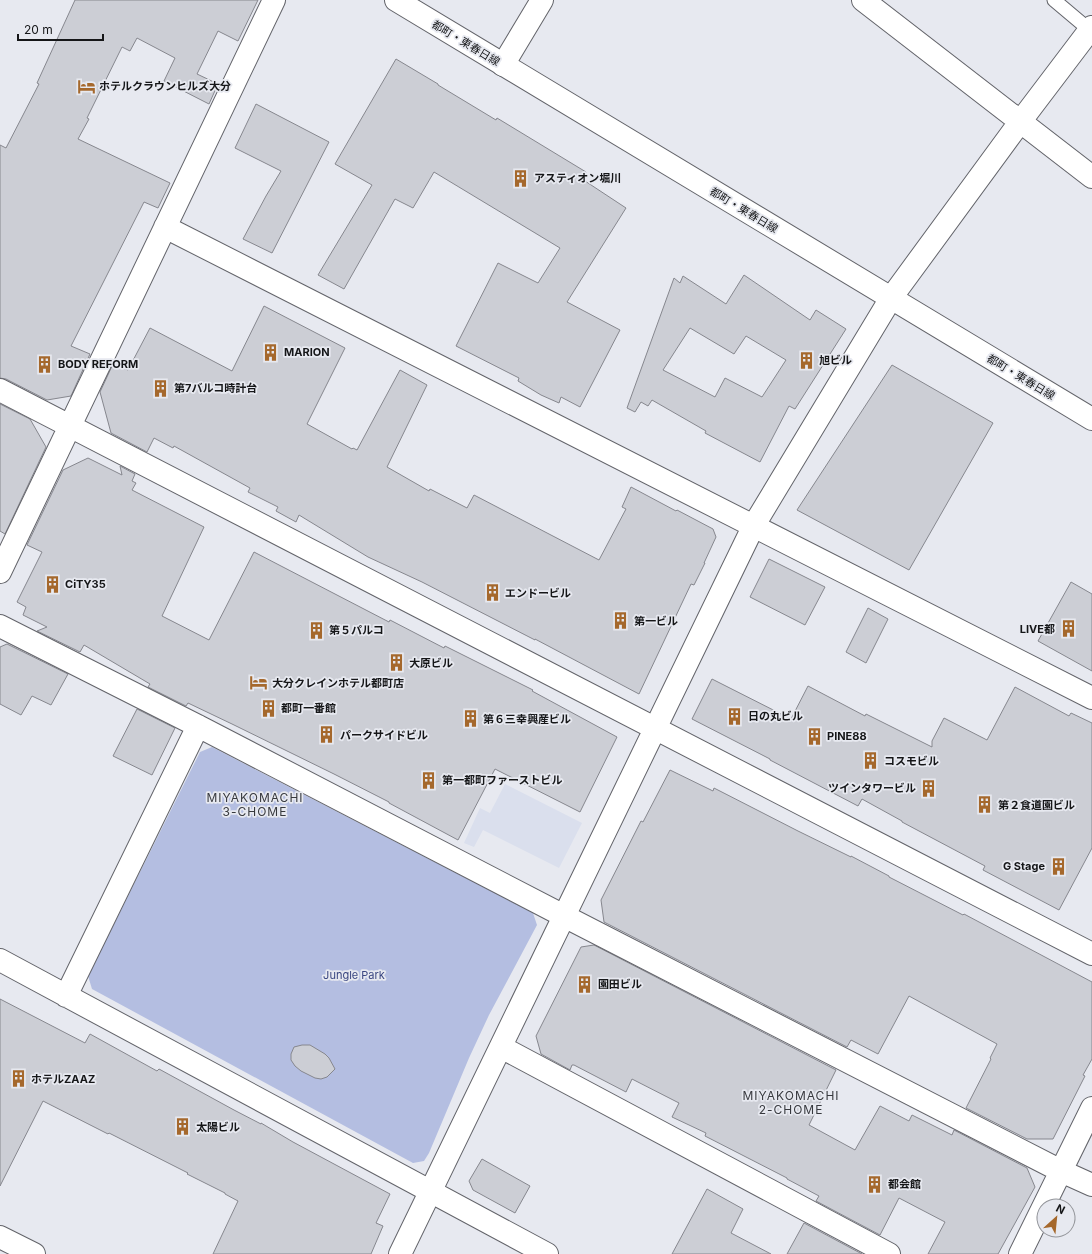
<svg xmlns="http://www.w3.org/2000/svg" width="1092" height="1254" viewBox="0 0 1092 1254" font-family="Inter,'Noto Sans JP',sans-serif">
	<rect width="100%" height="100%" fill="#e7e9f0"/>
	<path fill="#dadfed" d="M505 784 582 823 559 868 483 830 474 847 464 843 480 808 490 813Z"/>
	<path fill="#b4bee1" d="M212 747 533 913 537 925 489 1015 469 1058 429 1153 424 1161 413 1163 92 989 88 976 200 752Z"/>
	<path fill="#ccced5" stroke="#86878e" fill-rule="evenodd" d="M75 0H258L238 41 218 31 197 74 218 84 209 104 164 81 175 58 137 38 130 51 122 47 87 118 89 119 78 139 170 183 158 208 144 202 71 346 90 354 71 396 47 400 6 379 0 378V145L6 148 39 84 37 83Z
		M396 59 438 84V85L496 120 497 118 586 172 582 179 626 208 567 302 620 330 580 407 561 397 559 403 541 395 518 381 519 378 456 346 498 263 538 283 560 248 434 172 413 208 395 199 344 289 318 275 372 185 335 164Z
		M256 104 329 142 272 253 243 239 266 196 281 171 235 148Z
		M744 275 810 320 816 310 846 329 795 409 789 406 760 462 705 433 706 431 652 400 648 406 641 402 635 412 627 408 674 278 680 283 683 276 726 304ZM690 328 734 354 746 336 786 360 762 397 725 378 715 397 663 370Z
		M264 306 345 348 307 424 352 449 353 448 357 450 400 370 427 385 387 467 429 491 430 489 467 508 474 495 599 560 626 509 622 507 631 487 676 511 677 510 713 529 716 537 704 563H705L694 585 691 584 639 694 535 639V640L422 582 368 557 299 515 296 522 276 511 278 507 248 492 250 488 174 446 173 448 154 438 147 452 111 433 100 392 113 364 128 370 150 328 232 371Z
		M892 365 993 423 909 570 797 510Z
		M0 404 30 419 46 447 5 534 0 531Z
		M88 458 122 475 120 466 135 474 132 481 136 483 132 490 204 527 162 616 209 640 254 552 389 622 390 620 444 648 445 646 533 690 532 691 617 737 580 812 495 769 458 840 389 803V802L334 774 232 724 188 703 186 706 148 687 150 684 84 645 80 652 37 631 47 627 23 615 26 607 17 602 42 552 27 545 63 470Z
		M769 559 825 587 805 625 750 597Z
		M1071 582 1092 594V671L1038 641Z
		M868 608 888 619 866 663 846 652Z
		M7 644 68 674 51 705 32 696 21 715 0 704V647Z
		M712 679 791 719 808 686 865 716 866 714 932 747V741L944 718 987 740 1015 687 1069 716 1071 713 1092 723V848L1059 910 983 870 985 866 902 822V821L862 799 858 806 770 760V759L692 719Z
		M137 709 175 728 152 775 113 756Z
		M670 770 713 791 714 788 798 831 851 857V856L889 876V877L963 915 964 914 1092 982V1059L1083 1075 1085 1076 1053 1139H1027L966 1108 991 1059 990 1058 997 1044 909 996 878 1054 851 1040 847 1047 604 922 601 900 641 821 643 822Z
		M594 945 836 1070 809 1125 855 1150 880 1106 909 1121 912 1115 952 1135 954 1130 1027 1168 1035 1187 998 1254H928L945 1222 899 1198 880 1235 816 1201 819 1196 787 1179V1178L705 1136 706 1133 672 1117 679 1103 632 1079 626 1092 574 1065H572L570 1070 541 1054 536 1036 581 947Z
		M0 999 85 1043 90 1034 157 1071 159 1069 234 1110 261 1124V1123L293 1142 390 1194 376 1223 383 1226 371 1254H213L238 1201 225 1194V1193L187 1174 188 1173 109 1133 108 1134 43 1101 0 1186Z
		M302 1045H310L325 1054 329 1058 335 1069 327 1077 321 1079 315 1078 301 1071 295 1066 291 1060V1054L294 1047Z
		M482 1159 530 1186 515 1213 473 1190 469 1181Z
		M707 1189 743 1209 731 1233 771 1254H672Z
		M804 1223 862 1254H787Z"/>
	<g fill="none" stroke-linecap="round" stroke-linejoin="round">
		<defs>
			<path id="lane" d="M1054 0 1092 32"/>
			<path id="street" d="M863 0 1092 177
				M503 65 542 0
				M165 227 1092 698
				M0 390 1092 954
				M0 572 274 0
				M0 626 198 726 564 916 1061 1171 1092 1185
				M0 960 547 1254
				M66 996 198 726
				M501 1047 889 1254
				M0 1237 34 1254
				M400 1254 754 525 891 298 1020 122 1092 27
				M1020 1254 1092 1108"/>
			<path id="secondary" d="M396 0 1092 419"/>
		</defs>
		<use href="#lane" stroke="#63646a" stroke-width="15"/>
		<use href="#street" stroke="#63646a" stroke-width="24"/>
		<use href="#secondary" stroke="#63646a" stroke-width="24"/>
		<use href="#lane" stroke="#fff" stroke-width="13"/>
		<use href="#street" stroke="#fff" stroke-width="22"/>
		<use href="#secondary" stroke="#fff" stroke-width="22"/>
	</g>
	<defs>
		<symbol id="hotel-bare" viewBox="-9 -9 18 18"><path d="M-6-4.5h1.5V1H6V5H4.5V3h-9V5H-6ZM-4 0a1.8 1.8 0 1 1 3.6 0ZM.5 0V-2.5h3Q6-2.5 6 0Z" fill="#a5682c" stroke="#e7e9f0" stroke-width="2.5" paint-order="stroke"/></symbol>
		<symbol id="building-bare" viewBox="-9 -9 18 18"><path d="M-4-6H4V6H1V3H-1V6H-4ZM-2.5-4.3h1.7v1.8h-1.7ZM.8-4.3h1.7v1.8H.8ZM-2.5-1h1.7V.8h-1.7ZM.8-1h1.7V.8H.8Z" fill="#a5682c" stroke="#e7e9f0" stroke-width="2.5" paint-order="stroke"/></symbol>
	</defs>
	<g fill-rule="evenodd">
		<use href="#hotel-bare" x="74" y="74" width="25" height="25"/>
		<use href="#building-bare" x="508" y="166" width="25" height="25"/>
		<use href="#building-bare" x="258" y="340" width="25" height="25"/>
		<use href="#building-bare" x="794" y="348" width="25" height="25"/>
		<use href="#building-bare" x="32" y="352" width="25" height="25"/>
		<use href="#building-bare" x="148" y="376" width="25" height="25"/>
		<use href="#building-bare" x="40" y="572" width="25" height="25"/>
		<use href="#building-bare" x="480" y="580" width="25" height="25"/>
		<use href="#building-bare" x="608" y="608" width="25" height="25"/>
		<use href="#building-bare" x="1056" y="616" width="25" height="25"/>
		<use href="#building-bare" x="304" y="618" width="25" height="25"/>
		<use href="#building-bare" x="384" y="650" width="25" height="25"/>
		<use href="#hotel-bare" x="246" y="670" width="25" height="25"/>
		<use href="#building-bare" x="256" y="696" width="25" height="25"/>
		<use href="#building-bare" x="722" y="704" width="25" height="25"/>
		<use href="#building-bare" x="458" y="706" width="25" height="25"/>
		<use href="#building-bare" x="314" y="722" width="25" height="25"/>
		<use href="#building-bare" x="802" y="724" width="25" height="25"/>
		<use href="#building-bare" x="858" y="748" width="25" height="25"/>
		<use href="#building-bare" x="416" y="768" width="25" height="25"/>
		<use href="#building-bare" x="916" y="776" width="25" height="25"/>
		<use href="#building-bare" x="972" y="792" width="25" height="25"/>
		<use href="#building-bare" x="1046" y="854" width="25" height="25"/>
		<use href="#building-bare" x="572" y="972" width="25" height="25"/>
		<use href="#building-bare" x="6" y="1066" width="25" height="25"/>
		<use href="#building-bare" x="170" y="1114" width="25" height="25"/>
		<use href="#building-bare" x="862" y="1172" width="25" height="25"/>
	</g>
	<g text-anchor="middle" stroke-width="3.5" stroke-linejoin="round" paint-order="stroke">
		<g font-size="11" fill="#151618" stroke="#e7e9f0">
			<text transform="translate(466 43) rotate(31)" y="4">都町・東春日線</text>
			<text transform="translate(744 210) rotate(31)" y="4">都町・東春日線</text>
			<text transform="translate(1021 377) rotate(31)" y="4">都町・東春日線</text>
		</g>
		<g font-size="11" font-weight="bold" fill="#151618" stroke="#e7e9f0" text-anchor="start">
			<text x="99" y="90">ホテルクラウンヒルズ大分</text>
			<text x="534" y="182">アスティオン堀川</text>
			<text x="284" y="356">MARION</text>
			<text x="819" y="364">旭ビル</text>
			<text x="58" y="368">BODY REFORM</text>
			<text x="174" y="392">第7バルコ時計台</text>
			<text x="65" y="588">CiTY35</text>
			<text x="505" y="597">エンドービル</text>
			<text x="634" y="625">第一ビル</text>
			<text x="1055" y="633" text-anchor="end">LIVE都</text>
			<text x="329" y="634">第５パルコ</text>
			<text x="409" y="667">大原ビル</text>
			<text x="272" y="687">大分クレインホテル都町店</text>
			<text x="281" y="712">都町一番館</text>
			<text x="748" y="720">日の丸ビル</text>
			<text x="483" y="723">第６三幸興産ビル</text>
			<text x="340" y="739">パークサイドビル</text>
			<text x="827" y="740">PINE88</text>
			<text x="884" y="765">コスモビル</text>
			<text x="442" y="784">第一都町ファーストビル</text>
			<text x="916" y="792" text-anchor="end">ツインタワービル</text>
			<text x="998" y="809">第２食道園ビル</text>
			<text x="1045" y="870" text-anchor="end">G Stage</text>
			<text x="598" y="988">園田ビル</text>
			<text x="31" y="1083">ホテルZAAZ</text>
			<text x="196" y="1131">太陽ビル</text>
			<text x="888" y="1188">都会館</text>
		</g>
		<g font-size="11" fill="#3a4681" stroke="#e7e9f0">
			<text x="354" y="979">Jungle Park</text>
		</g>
		<g font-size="12" letter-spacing="1" fill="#37393e" stroke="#e7e9f0">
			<text x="255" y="802">MIYAKOMACHI<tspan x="255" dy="14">3-CHOME</tspan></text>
			<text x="791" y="1100">MIYAKOMACHI<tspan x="791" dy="14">2-CHOME</tspan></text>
		</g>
	</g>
	<g transform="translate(1056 1218) rotate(27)"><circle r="19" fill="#e7e9f0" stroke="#93959a"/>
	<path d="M0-3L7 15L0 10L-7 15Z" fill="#a5682c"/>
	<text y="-6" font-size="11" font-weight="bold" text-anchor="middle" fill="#151618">N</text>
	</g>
	<path d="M18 34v6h85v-6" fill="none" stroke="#151618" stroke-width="2"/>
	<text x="24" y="34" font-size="12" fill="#151618" stroke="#e7e9f0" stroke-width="3" paint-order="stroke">20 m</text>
</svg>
